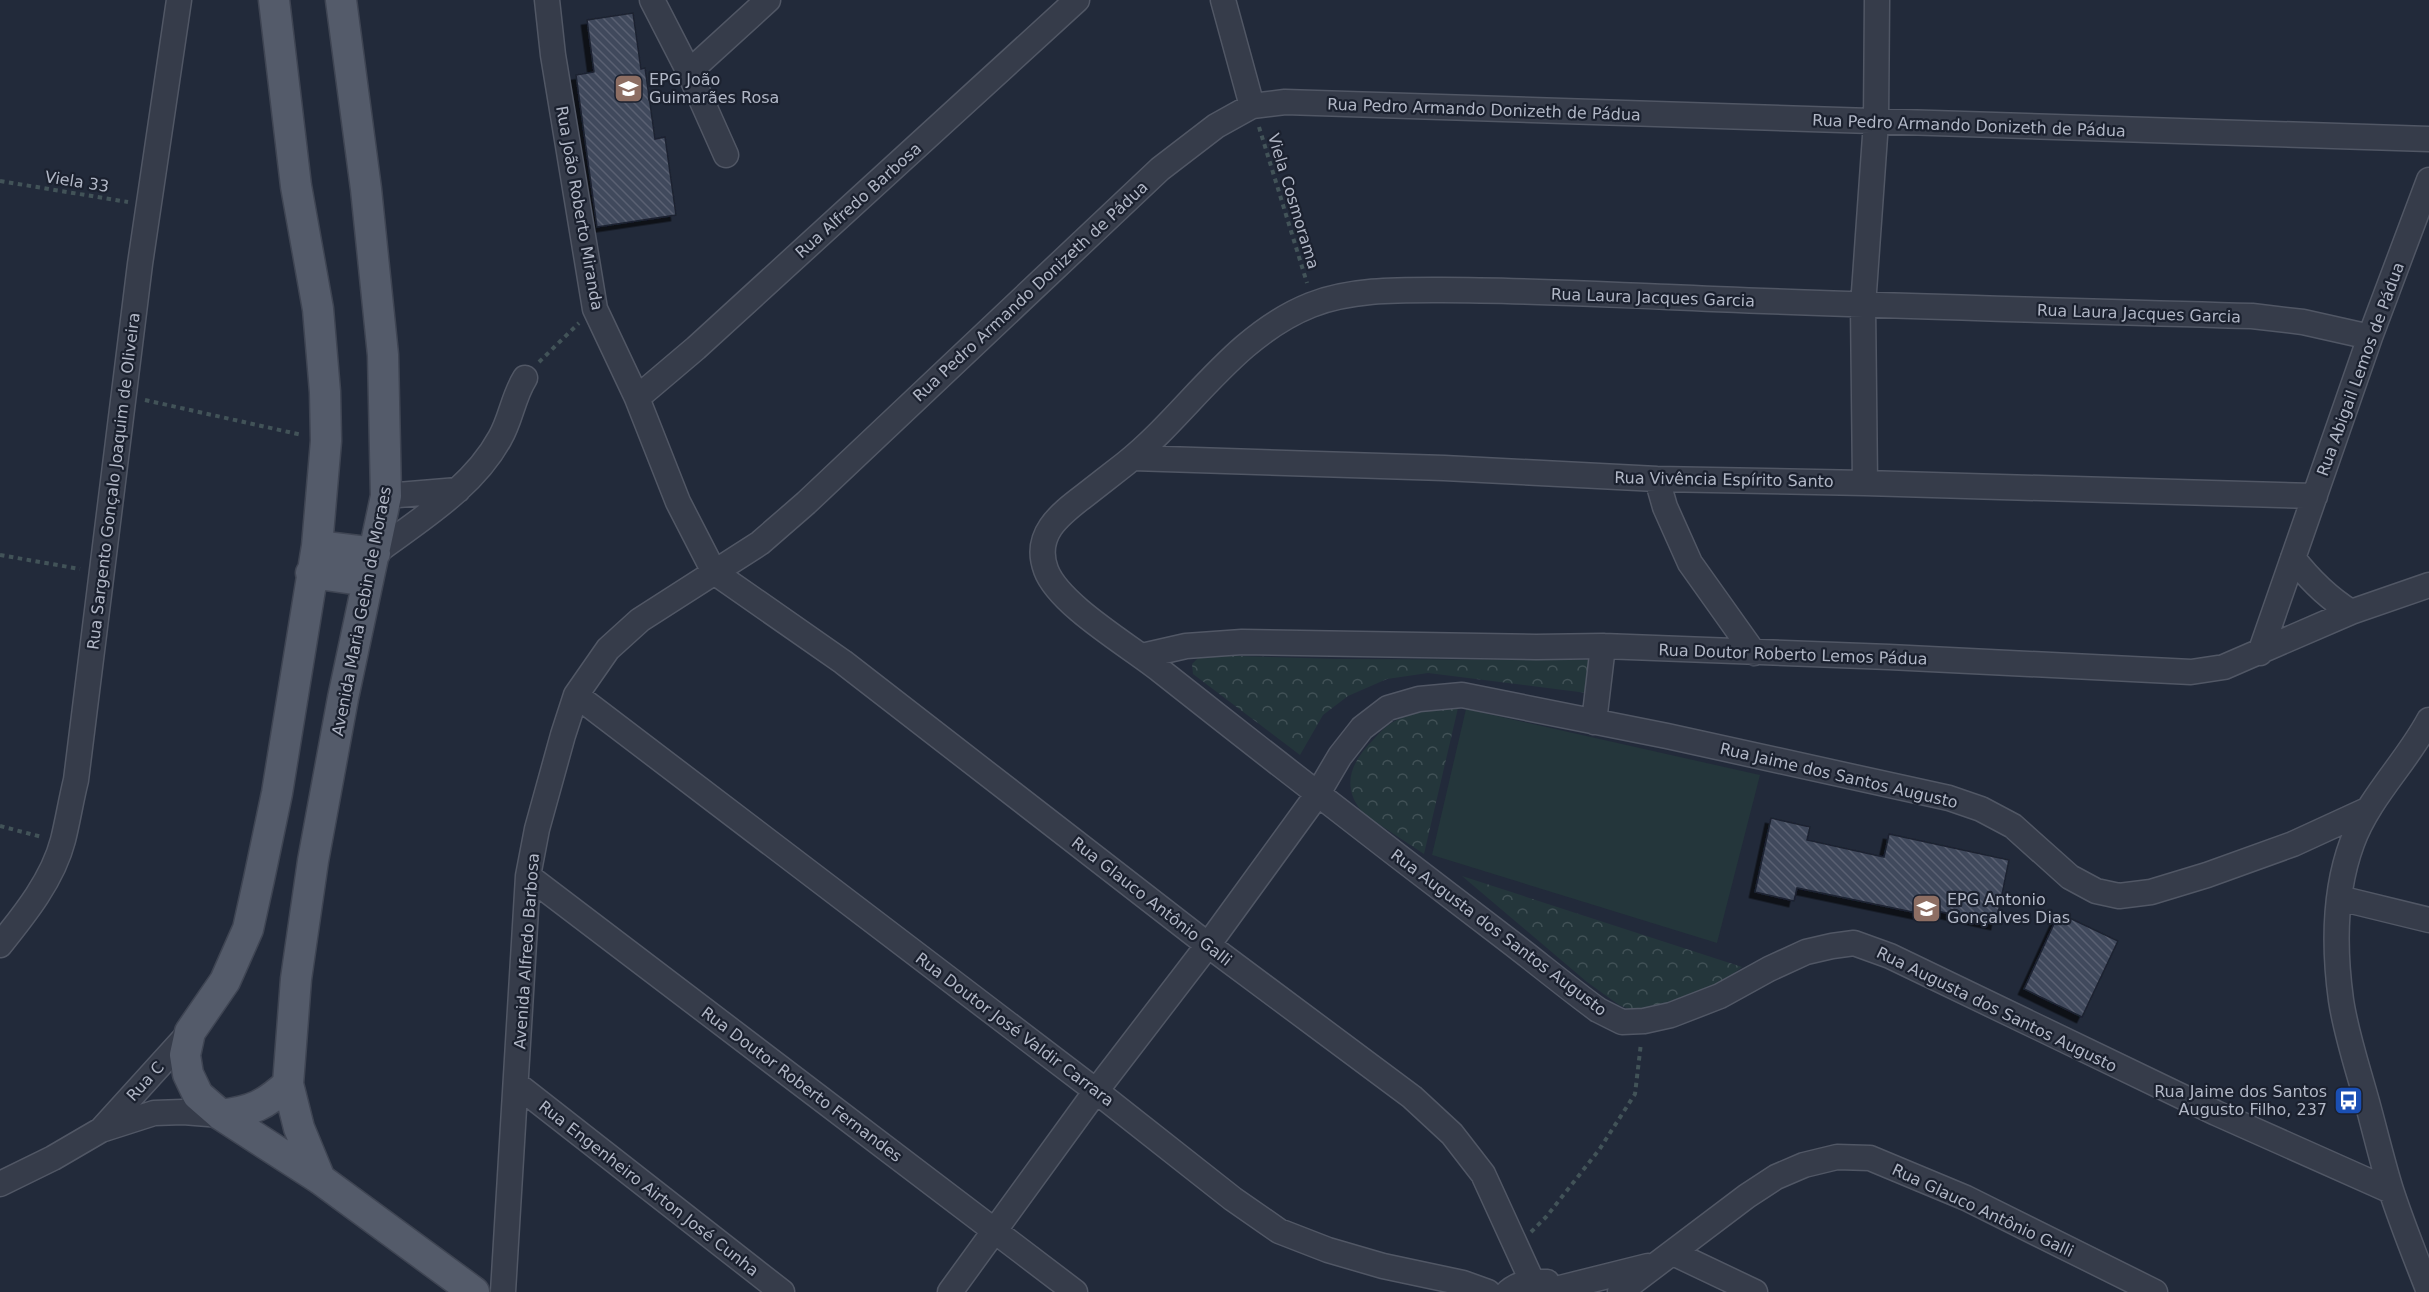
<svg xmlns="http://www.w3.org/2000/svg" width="2429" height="1292" viewBox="0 0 2429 1292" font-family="'DejaVu Sans',sans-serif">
	<defs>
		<pattern id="park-crowns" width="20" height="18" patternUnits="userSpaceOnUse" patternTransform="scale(1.5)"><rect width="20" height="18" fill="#24363b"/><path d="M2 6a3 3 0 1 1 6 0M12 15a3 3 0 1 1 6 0" fill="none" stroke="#415156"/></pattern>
		<pattern id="building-back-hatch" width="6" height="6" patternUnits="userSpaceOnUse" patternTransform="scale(1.5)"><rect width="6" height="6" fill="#41495c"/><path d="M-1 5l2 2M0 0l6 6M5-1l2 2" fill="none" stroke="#5a6172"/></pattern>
		<filter id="shadow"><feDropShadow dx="-5.5" dy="5.5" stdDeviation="0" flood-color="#0009"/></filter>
	</defs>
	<rect width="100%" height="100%" fill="#222a3a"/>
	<path fill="url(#park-crowns)" d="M1206 655 1336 659 1590 660 1587 693 1428 673 1387 679 1348 696 1323 715 1300 755 1193 674 1192 664 1198 658Z
		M1458 708 1424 854 1365 815C1339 787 1351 762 1374 739 1381 731 1389 723 1399 719 1417 711 1438 709 1458 708Z
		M1462 876 1742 967 1717 986 1687 1000 1646 1009 1632 1010 1619 1005 1587 982Z"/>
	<path fill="#24363b" d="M1466 709 1760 775 1717 943 1432 855Z"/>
	<path fill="url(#building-back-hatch)" stroke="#1d2331" stroke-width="1.5" filter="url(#shadow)" d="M633 13 641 69 645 68 655 139 665 137 676 215 597 227 576 75 594 72 587 20Z
		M1771 818 1810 827 1807 840 1884 857 1889 834 2009 860 1996 924 1923 908 1922 914 1797 888 1794 901 1755 892Z
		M2059 913 2118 941 2082 1017 2024 989Z"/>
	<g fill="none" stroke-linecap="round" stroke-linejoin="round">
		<defs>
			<path id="minor" d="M547 0 553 55 595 309 637 398 678 502 714 572 843 662 1208 945 1412 1097 1452 1134 1483 1174 1532 1281
				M652 0 689 72 726 155
				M1223 0 1252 106
				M689 72 768 0
				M2370 337 2303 322 2252 316C2058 310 1863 306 1668 297 1593 294 1518 290 1442 290 1400 290 1351 289 1311 305 1233 336 1188 414 1125 464 1111 475 1098 485 1084 496 1059 515 1033 535 1046 570 1059 605 1130 646 1161 671 1276 762 1392 852 1509 941 1539 964 1568 988 1598 1010L1622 1022 1644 1021 1671 1015 1720 996 1769 969 1806 952 1832 946 1854 943 1890 956 2216 1113 2391 1191
				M637 398 696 348 1077 0
				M1133 458 1444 468 1657 479 1865 483 2315 496
				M1657 479 1665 507 1690 563 1754 653
				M1865 483 1863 306 1876 122 1877 0
				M386 496 458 490
				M375 553C419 520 473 488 500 438 511 419 513 397 525 378
				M2293 558C2310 580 2327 597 2351 612
				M2260 653 2370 337 2429 180
				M1142 656 1186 646 1242 642 1536 647 1603 646 1889 657 2191 672 2224 667 2351 612 2429 585
				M576 695 1096 1091 1233 1199 1279 1231 1328 1250 1383 1266 1463 1283 1488 1292
				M1594 722 1603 646
				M528 876 1075 1292
				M2339 898 2429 920
				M0 945C25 914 53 879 63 840 68 820 71 800 76 780L140 264 179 0
				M516 1084 782 1292
				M101 1130 190 1032
				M0 1184 53 1158 101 1130 154 1113 183 1112 221 1115
				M1673 1253 1755 1292
				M1560 1288 1648 1266
				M503 1292 528 876 537 829 563 735 576 695 608 649 640 620 760 543 806 503 1160 169 1216 126 1252 106 1285 102 2429 139
				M950 1292 1096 1091 1208 945 1317 795 1340 756 1362 728 1388 708 1419 699 1462 695 1667 736 1949 798 1981 809 2013 826 2070 877 2096 891 2119 896 2151 892 2207 875 2293 844 2367 810
				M1508 1292C1520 1282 1532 1281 1547 1282
				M1620 1292 1747 1196 1776 1177 1804 1165 1837 1157 1870 1158 1966 1198 2155 1292
				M2429 1292C2416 1258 2402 1224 2391 1190 2382 1161 2375 1131 2367 1102 2358 1069 2346 1034 2341 1000 2334 949 2334 892 2352 843 2369 797 2406 763 2429 720"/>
			<path id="major" d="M274 0 296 186 318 309 325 392 326 441 317 546 277 793 259 879 248 929 225 981 190 1032 185 1055 188 1074 198 1095 221 1115 320 1179 474 1292
				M317 546 375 553
				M311 573 368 581
				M221 1115C252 1111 265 1105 288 1084
				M320 1179 299 1128 288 1084 296 979 313 861 343 698 386 496 383 355 366 189 341 0"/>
		</defs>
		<use href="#minor" stroke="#515765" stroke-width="27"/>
		<use href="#major" stroke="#3f4553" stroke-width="33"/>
		<path stroke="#425358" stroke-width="4" stroke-dasharray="4.5 4.5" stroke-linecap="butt" d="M1259 127 1307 283
			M0 181 128 202
			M539 362 579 323
			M145 400 302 435
			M0 555 80 569
			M0 826 42 837
			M1531 1232 1546 1217 1599 1150 1635 1094 1641 1043"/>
		<use href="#minor" stroke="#363c4a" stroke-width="24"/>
		<use href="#major" stroke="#545b6a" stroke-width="30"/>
	</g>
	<defs>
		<symbol id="school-square" viewBox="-11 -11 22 22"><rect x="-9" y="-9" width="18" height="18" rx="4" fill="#8d6e63" stroke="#1b212f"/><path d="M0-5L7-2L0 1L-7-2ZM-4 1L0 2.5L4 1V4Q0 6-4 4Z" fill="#fff"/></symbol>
		<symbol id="bus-square" viewBox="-11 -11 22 22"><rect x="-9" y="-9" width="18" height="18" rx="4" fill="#1a4fb4" stroke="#1b212f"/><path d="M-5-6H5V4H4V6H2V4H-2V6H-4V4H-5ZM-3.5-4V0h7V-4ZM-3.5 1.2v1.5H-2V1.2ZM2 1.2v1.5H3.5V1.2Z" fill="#fff"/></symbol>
	</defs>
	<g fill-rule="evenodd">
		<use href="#school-square" x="612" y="72" width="33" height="33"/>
		<use href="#school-square" x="1910" y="892" width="33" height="33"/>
		<use href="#bus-square" x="2332" y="1084" width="33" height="33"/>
	</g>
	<g text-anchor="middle" stroke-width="4.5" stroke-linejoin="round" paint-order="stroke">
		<g font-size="16" fill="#b1b7c6" stroke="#1b212f" text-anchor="start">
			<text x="649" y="85">EPG João<tspan x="649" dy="18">Guimarães Rosa</tspan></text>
			<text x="1947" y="905">EPG Antonio<tspan x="1947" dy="18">Gonçalves Dias</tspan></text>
			<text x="2327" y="1097" text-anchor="end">Rua Jaime dos Santos<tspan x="2327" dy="18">Augusto Filho, 237</tspan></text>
		</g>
		<g font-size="16" fill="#b1b7c6" stroke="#1b212f">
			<text transform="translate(1484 109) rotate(2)" y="6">Rua Pedro Armando Donizeth de Pádua</text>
			<text transform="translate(1969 125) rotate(2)" y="6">Rua Pedro Armando Donizeth de Pádua</text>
			<text transform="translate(77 181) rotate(9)" y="6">Viela 33</text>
			<text transform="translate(858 200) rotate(-42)" y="6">Rua Alfredo Barbosa</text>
			<text transform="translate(1294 201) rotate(73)" y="6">Viela Cosmorama</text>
			<text transform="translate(580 208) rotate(80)" y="6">Rua João Roberto Miranda</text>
			<text transform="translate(1030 291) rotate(-43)" y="6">Rua Pedro Armando Donizeth de Pádua</text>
			<text transform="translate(1653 297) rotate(2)" y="6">Rua Laura Jacques Garcia</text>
			<text transform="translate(2139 313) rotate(2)" y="6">Rua Laura Jacques Garcia</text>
			<text transform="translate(2360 369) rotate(-70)" y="6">Rua Abigail Lemos de Pádua</text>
			<text transform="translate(1724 479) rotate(1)" y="6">Rua Vivência Espírito Santo</text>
			<text transform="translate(113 481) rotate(-83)" y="6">Rua Sargento Gonçalo Joaquim de Oliveira</text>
			<text transform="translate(361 611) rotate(-79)" y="6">Avenida Maria Gebin de Moraes</text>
			<text transform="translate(1793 654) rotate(2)" y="6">Rua Doutor Roberto Lemos Pádua</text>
			<text transform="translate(1839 775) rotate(13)" y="6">Rua Jaime dos Santos Augusto</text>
			<text transform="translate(1152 901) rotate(38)" y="6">Rua Glauco Antônio Galli</text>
			<text transform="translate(1499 932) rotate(37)" y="6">Rua Augusta dos Santos Augusto</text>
			<text transform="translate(526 951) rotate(-86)" y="6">Avenida Alfredo Barbosa</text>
			<text transform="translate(1997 1009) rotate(26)" y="6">Rua Augusta dos Santos Augusto</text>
			<text transform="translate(1015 1029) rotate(37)" y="6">Rua Doutor José Valdir Carrara</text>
			<text transform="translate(145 1081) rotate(-48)" y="6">Rua C</text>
			<text transform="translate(802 1084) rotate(37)" y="6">Rua Doutor Roberto Fernandes</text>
			<text transform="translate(649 1188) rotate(38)" y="6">Rua Engenheiro Airton José Cunha</text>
			<text transform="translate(1983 1210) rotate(25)" y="6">Rua Glauco Antônio Galli</text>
		</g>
	</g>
</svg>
